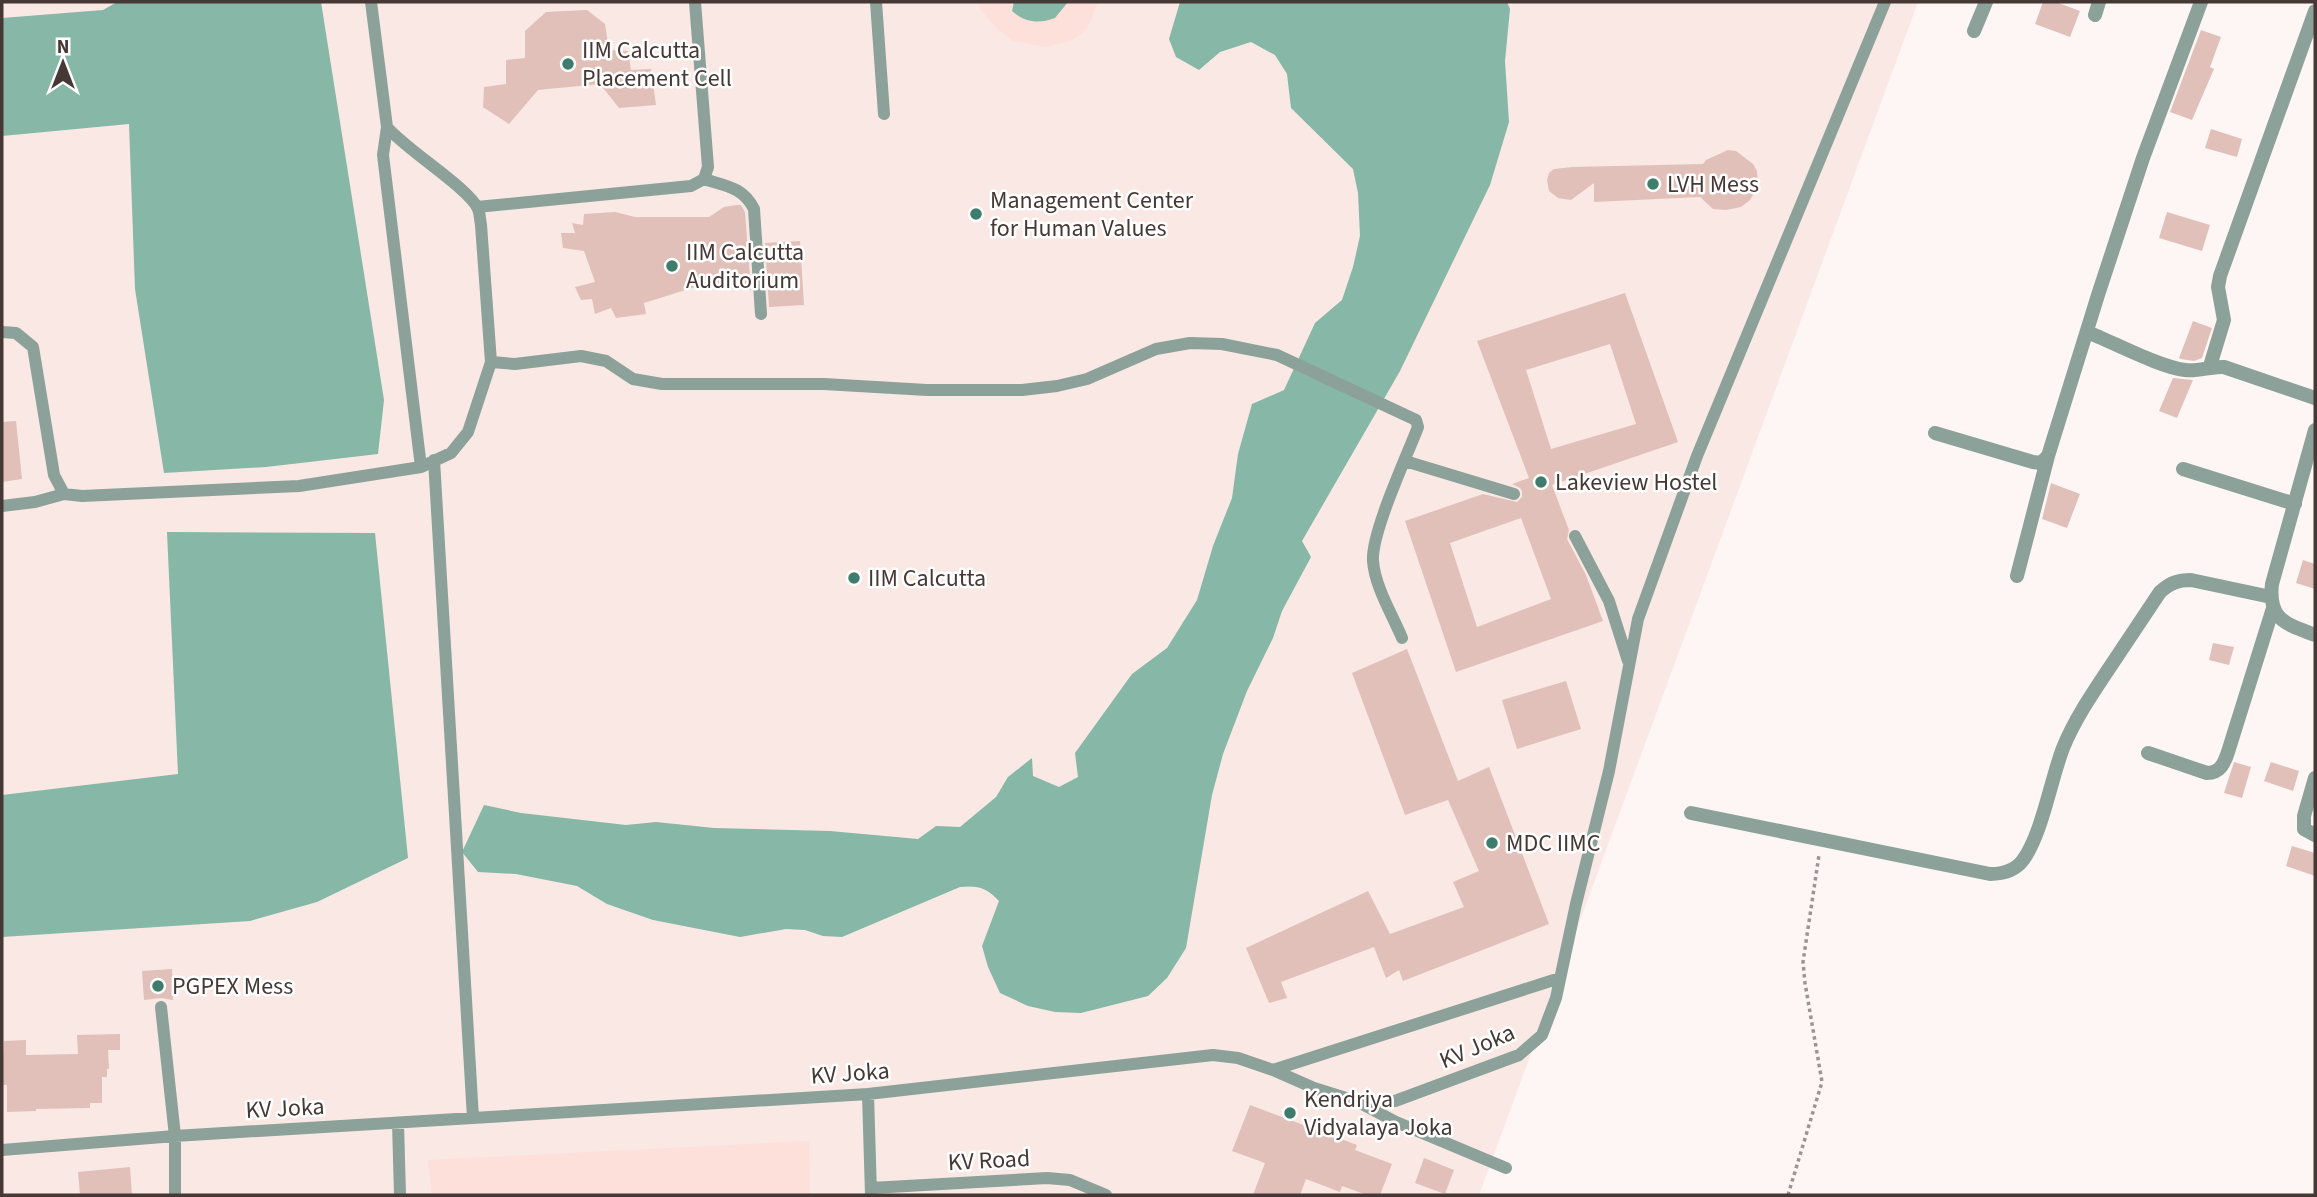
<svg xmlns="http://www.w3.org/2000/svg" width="2317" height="1197" viewBox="0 0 2317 1197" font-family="'Source Sans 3',sans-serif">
	<rect width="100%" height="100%" fill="#fdf6f4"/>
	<path fill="#f9e8e4" d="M2 2H1918L1479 1195H2Z"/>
	<path fill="#fee0da" d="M979 2H1098L1087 29 1071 41 1046 47 1013 41 997 28 980 9Z
		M809 1141 810 1195H432L428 1160Z"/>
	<path fill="#86b7a7" d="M117 2H321L384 400 378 454 266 467 164 473 135 289 129 124 2 136V18L103 10Z
		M1014 2H1068L1055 18C1039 24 1025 23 1012 11Z
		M1180 2H1507L1510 9 1505 61 1509 122 1490 185 1400 371 1302 541 1311 557 1282 611 1273 638 1247 691 1223 754 1212 795 1186 948 1167 978 1148 996 1081 1013 1055 1012 1028 1006 1000 993 988 967 982 946 999 901C987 888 978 885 960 887L842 937 823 936 805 930 786 929 740 937 653 920 607 904 577 886 516 874 478 872 462 852 484 805 521 813 626 825 656 822 714 828 830 831 918 839 936 826 960 827 996 797 1008 777 1032 758 1033 776 1059 787 1078 777 1075 753 1132 674 1167 648 1197 600 1213 546 1232 498 1238 454 1252 404 1284 390 1315 323 1342 300 1353 267 1360 236 1358 193 1353 169 1291 108 1287 74 1275 55 1251 42 1220 52 1199 70 1176 57 1169 39Z
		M167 532 375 533 408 858 317 902 250 921 2 937V795L178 774Z"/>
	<path fill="#e1c0b9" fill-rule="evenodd" d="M2043 2H2056L2080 11 2070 37 2035 24Z
		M587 10 605 24 609 50 628 51 631 70 651 69 656 105 619 108 600 84 538 90 509 124 483 107 484 87 506 84V60L525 58V31L546 12Z
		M2201 30 2221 37 2210 67 2214 69 2192 120 2170 112Z
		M2211 129 2242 139 2237 157 2205 148Z
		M1728 150 1736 151 1753 164 1757 171 1758 187 1750 200 1741 207 1726 210 1713 209 1700 197 1594 202V183L1571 200 1558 198 1549 191 1547 180 1549 173 1554 169 1572 167 1703 164 1706 160Z
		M736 205H741L745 212 751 290 717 288 711 282 644 303 646 314 616 318 611 308 595 314 592 299 581 300 575 287 595 282 584 251 563 248 561 233H575L572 223 583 225 584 214 615 212 635 217H709L724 207Z
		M2167 212 2210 225 2202 251 2159 238Z
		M800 241 804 305 769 307 765 243Z
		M1625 293 1678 442 1552 485 1569 530 1567 539 1586 575 1603 621 1456 672 1405 521 1483 494 1517 502 1522 497V491L1520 488 1512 484 1529 478 1477 341ZM1610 344 1636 424 1551 449 1526 370ZM1521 518 1551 599 1477 627 1450 543Z
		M2193 321 2212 328 2202 358 2194 361 2181 359 2179 358Z
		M2173 378 2193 380 2177 418 2159 411Z
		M16 421 22 479 2 482V422Z
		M2051 483 2080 494 2067 528 2042 519Z
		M2303 560 2315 564V589L2296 583Z
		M2213 643 2234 647 2229 665 2209 660Z
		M1407 649 1458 781 1489 767 1549 924 1403 981 1399 970 1386 978 1374 947 1281 982 1287 998 1269 1003 1246 948 1368 891 1390 934 1464 907 1453 882 1479 871 1448 800 1405 815 1352 673Z
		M1566 681 1581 729 1517 749 1502 700Z
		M2234 762 2251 767 2242 798 2224 793Z
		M2271 762 2299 771 2293 791 2264 781Z
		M2292 846 2315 853V876L2286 866Z
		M172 969 173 1000 161 998 144 1000 142 971Z
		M120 1034V1050H108L109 1069H107V1077H102V1103H90V1108L36 1109V1111L7 1112V1085H2V1079L4 1041 26 1040V1055L78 1054 77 1035Z
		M1250 1105 1357 1145 1355 1150 1392 1164 1380 1195H1367L1342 1186 1340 1192 1306 1179 1300 1195H1253L1265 1163 1232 1151Z
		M1424 1158 1454 1170 1445 1194 1415 1183Z
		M130 1167 132 1195H80L78 1172Z"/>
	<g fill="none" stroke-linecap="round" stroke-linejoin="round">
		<path stroke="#9d9390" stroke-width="3.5" stroke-dasharray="3.5 3.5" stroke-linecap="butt" d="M1788 1195 1822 1082 1805 983 1803 962 1819 855"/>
		<path stroke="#8ca199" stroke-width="12" d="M876 2 884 114
			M387 127 383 155 421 467
			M704 179C726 186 743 187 754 209L761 314
			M477 207 691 186 704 179 708 167 695 2
			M2 332 16 333 33 347 54 475 64 494 82 496 299 486 421 467 451 453 468 432 491 362 481 225C480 220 480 214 478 209 470 189 405 149 387 127L371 2
			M491 362 515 364 581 356 606 361 633 379 662 384H824L927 390H1022L1057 386 1087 379 1156 349 1190 343 1222 344 1277 355 1416 420 1418 427C1407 456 1371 533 1373 561 1375 587 1392 614 1402 638
			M434 460 473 1118
			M1405 461 1514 494
			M2 506 35 502 64 494
			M1575 536 1609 601 1628 661
			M161 1007 175 1136V1195
			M1273 1070 1560 978
			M868 1094 871 1195
			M1362 1104 1396 1122 1506 1168
			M398 1123 400 1195
			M2 1150 175 1136 868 1094 1213 1055 1238 1058 1273 1070 1314 1088 1362 1103 1395 1101 1519 1055 1542 1035 1556 998 1576 904 1609 771 1638 619 1697 456 1885 2
			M871 1188 1047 1178 1070 1180 1106 1195"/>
		<path stroke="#8ca199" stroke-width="14" d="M2095 15 2099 2
			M1974 31 1986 2
			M2087 332C2113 342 2159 367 2185 370 2198 372 2211 366 2224 367L2315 398
			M2210 366 2224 320 2218 287 2220 276 2315 11
			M2315 430 2272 584C2268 620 2286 624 2315 635
			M1935 433 2033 462 2041 463 2048 456 2098 295 2143 158 2201 2
			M2183 469 2295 504
			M2017 576 2048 456
			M2148 753 2207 773C2220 773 2224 764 2228 752L2273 608
			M2315 778 2304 816V829L2315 835
			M1691 813 1990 874C2003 874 2015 871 2023 860 2042 834 2051 779 2063 748 2074 721 2090 697 2106 673 2124 646 2142 619 2160 592 2170 583 2178 580 2191 580L2271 597"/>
	</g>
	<g fill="#3e7d6b" stroke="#fff" stroke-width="2.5">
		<circle cx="568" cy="64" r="7"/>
		<circle cx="1653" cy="184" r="7"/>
		<circle cx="976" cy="214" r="7"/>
		<circle cx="672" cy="266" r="7"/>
		<circle cx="1541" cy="482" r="7"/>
		<circle cx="854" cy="578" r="7"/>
		<circle cx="1492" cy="843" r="7"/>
		<circle cx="158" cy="986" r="7"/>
		<circle cx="1290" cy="1113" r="7"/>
	</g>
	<g text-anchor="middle" stroke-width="5" stroke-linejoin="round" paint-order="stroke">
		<g font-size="24" fill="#453835" stroke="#fff" text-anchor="start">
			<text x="582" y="58">IIM Calcutta<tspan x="582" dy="28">Placement Cell</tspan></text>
			<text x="1667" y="192">LVH Mess</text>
			<text x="990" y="208">Management Center<tspan x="990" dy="28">for Human Values</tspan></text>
			<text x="686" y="260">IIM Calcutta<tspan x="686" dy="28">Auditorium</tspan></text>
			<text x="1555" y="490">Lakeview Hostel</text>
			<text x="868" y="586">IIM Calcutta</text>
			<text x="1506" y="851">MDC IIMC</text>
			<text x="172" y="994">PGPEX Mess</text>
			<text x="1304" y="1107">Kendriya<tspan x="1304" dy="28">Vidyalaya Joka</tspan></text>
		</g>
		<g font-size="24" fill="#453835" stroke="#fff">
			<text transform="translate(1477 1046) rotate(-23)" y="8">KV Joka</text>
			<text transform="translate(850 1073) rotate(-4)" y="8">KV Joka</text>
			<text transform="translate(285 1108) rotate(-3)" y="8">KV Joka</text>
			<text transform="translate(989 1160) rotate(-3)" y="8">KV Road</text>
		</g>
	</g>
	<rect width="2317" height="1197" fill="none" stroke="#453835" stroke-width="7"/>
	<g transform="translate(63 63)" stroke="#ffffff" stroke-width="5" paint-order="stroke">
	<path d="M0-5L12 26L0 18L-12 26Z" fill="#453835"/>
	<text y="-10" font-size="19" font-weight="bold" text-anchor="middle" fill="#453835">N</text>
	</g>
</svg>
